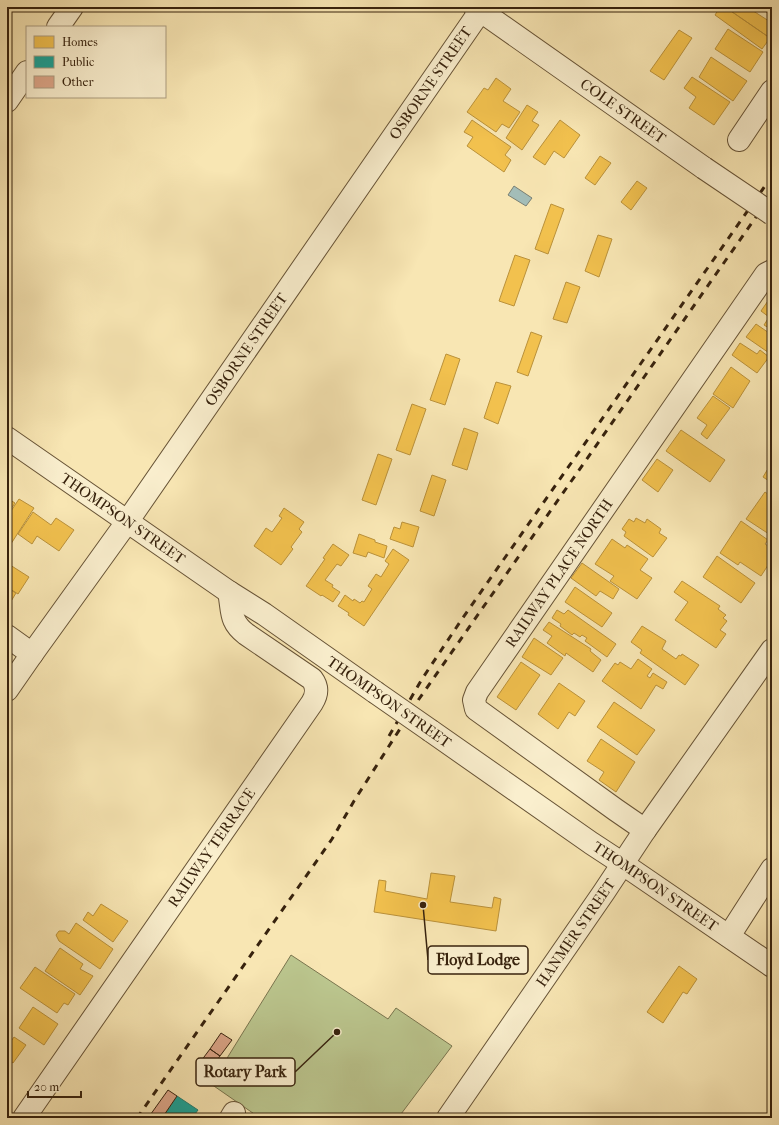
<svg xmlns="http://www.w3.org/2000/svg" width="779" height="1125" viewBox="0 0 779 1125" font-family="'IM FELL French Canon',serif">
	<rect width="100%" height="100%" fill="#f8e6b3"/>
	<filter id="stains"><feTurbulence type="fractalNoise" baseFrequency=".005" numOctaves="4"/><feColorMatrix values="0 0 0 0 .2 0 0 0 0 .09 0 0 0 0 .02 0 0 0 .5 -.17"/></filter>
	<radialGradient id="worn" r=".72"><stop offset=".6" stop-color="#630" stop-opacity="0"/><stop offset="1" stop-color="#630" stop-opacity=".3"/></radialGradient>
	<path fill="#bbc68e" stroke="#79744e" d="M291 955 388 1019 396 1008 452 1046 398 1118H260L211 1084Z"/>
	<path fill="#a3bdb8" stroke="#787f74" d="M514 186 532 198 526 206 508 195Z"/>
	<path fill="#f2c14e" stroke="#ba913a" d="M720 7H725L770 38 762 49 715 15Z
		M725 7H747L772 23V34L770 38Z
		M759 7H772V16Z
		M728 29 763 52 750 72 715 49Z
		M679 30 692 38 664 80 650 71Z
		M711 57 747 81 733 101 699 77Z
		M692 77 730 102 714 125 689 108 696 97 684 88Z
		M496 78 511 89 503 101 520 112 509 128 502 124 496 132 467 112 484 88 488 90Z
		M527 105 538 112 532 121 539 125 522 150 506 138Z
		M472 120 511 147 505 155 511 160 504 172 467 146 473 137 464 132Z
		M560 120 580 135 564 158 554 151 545 165 533 157Z
		M600 156 611 163 595 185 585 178Z
		M637 181 647 188 631 210 621 202Z
		M551 204 564 209 548 254 535 249Z
		M598 235 612 239 599 277 585 271Z
		M515 255 530 260 514 306 499 301Z
		M566 282 580 287 567 323 553 319Z
		M772 295V330L764 325 769 317 761 311Z
		M756 324 772 335V355L746 337Z
		M531 332 542 336 528 376 517 372Z
		M740 343 757 354 760 350 769 357 757 373 732 355Z
		M446 354 460 359 445 405 430 400Z
		M731 367 750 381 733 408 713 394Z
		M496 382 511 386 498 424 484 418Z
		M713 396 730 408 707 439 701 434 707 425 697 418Z
		M412 404 426 409 410 455 396 450Z
		M464 428 478 433 467 470 452 465Z
		M681 430 725 460 710 482 666 451Z
		M378 454 392 459 376 505 362 500Z
		M657 459 673 470 658 492 642 480Z
		M772 462V483L763 477Z
		M432 475 446 480 434 516 420 511Z
		M765 492 772 497V536L746 519Z
		M7 498 15 503 7 515Z
		M19 499 34 508 7 550V517Z
		M284 508 304 522 299 529 302 532 291 547 293 549 281 565 254 546 266 528 272 532 282 518 279 516Z
		M33 512 51 525 56 518 74 530 59 551 37 536 32 544 18 534Z
		M636 518 645 523 647 519 661 529 659 533 667 538 653 557 624 536 626 532 622 529 629 519 634 522Z
		M741 521 768 540 765 544 772 549V559L761 576 740 562 738 565 720 553Z
		M402 522 419 527 413 547 390 539 394 527 400 529Z
		M359 534 375 540V542L387 546 384 558 368 552 366 557 353 553Z
		M612 539 625 548 627 545 648 559 640 570 652 578 637 599 610 581 614 576 595 564Z
		M333 544 349 555 341 566 337 564 325 580 333 585 332 587 340 592 333 602 322 595 321 596 306 586 325 559 323 558Z
		M393 549 409 560 364 626 348 615 349 613 338 606 345 595 353 601 354 599 360 603 362 601 364 602 372 589 368 586 376 574 381 577 389 564 385 561Z
		M717 556 755 583 741 603 703 577Z
		M7 563 29 577 18 594 7 587Z
		M582 563 619 589 613 599 600 591 596 596 571 578Z
		M682 581 720 606 718 609 726 615 723 618 727 621 720 630 726 634 716 648 675 620 688 602 674 592Z
		M575 587 612 613 602 627 565 602Z
		M7 588 16 593 7 608Z
		M557 610 564 614 568 610 616 644 607 657 585 641 587 638 582 635 580 637 574 633 572 635 560 626 561 624 552 618Z
		M549 622 591 649 590 651 601 660 593 672 566 653 565 656 547 643 552 636 543 630Z
		M642 626 666 641 662 649 676 659 679 655 681 656 682 654 699 665 685 685 640 653 642 650 631 642Z
		M534 638 563 658 551 675 522 657Z
		M638 659 652 669 647 676 650 678 653 673 667 682 663 689 656 685 641 709 602 681 615 663 618 665 620 662 631 669Z
		M521 662 540 675 516 710 497 697Z
		M559 683 585 701 575 716 569 712 558 729 538 714Z
		M614 702 655 730 637 755 597 727Z
		M601 739 635 762 616 792 599 780 604 772 587 761Z
		M431 873 455 876 450 902 492 908 494 897 501 899 496 931 374 912 379 880 386 881 385 891 427 899Z
		M101 904 128 921 113 942 83 920 88 912 93 916Z
		M76 923 113 949 100 969 59 941 56 935 59 931H65L69 934Z
		M60 948 83 964 80 969 93 976 80 995 45 971Z
		M679 966 697 979 687 994 683 992 663 1023 647 1012Z
		M35 967 75 994 68 1005 64 1003 57 1013 20 988Z
		M33 1007 58 1024 44 1045 19 1028Z
		M14 1037 26 1045 13 1063 7 1059V1047Z"/>
	<path fill="#17a398" stroke="#217c6e" d="M177 1096 198 1110 192 1118H162Z"/>
	<path fill="#dda689" stroke="#37220d" d="M221 1033 232 1040 220 1056 210 1049Z
		M210 1049 220 1056 217 1060 218 1061 210 1074 198 1065Z
		M168 1090 177 1096 162 1118H148Z"/>
	<g fill="none" stroke-linecap="round" stroke-linejoin="round">
		<defs>
			<g id="minor">
				<path id="s1" d="M475 7 704 168"/>
				<path d="M58 27 72 7"/>
				<path d="M7 101 27 72"/>
				<path d="M739 140 772 91"/>
				<path id="s2" d="M7 438 229 592 264 614 375 692"/>
				<path d="M7 636 32 654"/>
				<path id="s3" d="M7 690 32 654 127 522 483 7"/>
				<path id="s4" d="M431 731 591 843 623 864 772 966"/>
				<path id="s5" d="M645 830 616 810 476 709 474 700 477 692 766 274 772 271"/>
				<path d="M729 936 772 869"/>
				<path id="s6" d="M24 1118 312 703C317 695 318 687 312 679L246 634C229 621 233 611 229 592"/>
				<path d="M231 1118 234 1113"/>
				<path id="s7" d="M448 1118 604 892 645 830 772 650"/>
			</g>
		</defs>
		<use href="#minor" stroke="#675336" stroke-width="24"/>
		<use href="#minor" stroke="#faefce" stroke-width="22"/>
		<path stroke="#37220d" stroke-width="3" stroke-dasharray="7 7" stroke-linecap="butt" d="M389 736 422 679 462 619 772 176
			M137 1118 332 839 354 801 419 699 772 194"/>
		<defs>
			<path id="minor-bridge" d="M704 168 772 214
				M375 692 431 731"/>
		</defs>
		<use href="#minor-bridge" stroke="#675336" stroke-width="24" stroke-linecap="butt"/>
		<use href="#minor-bridge" stroke="#faefce" stroke-width="22"/>
	</g>
	<g text-anchor="middle" stroke-width="4" stroke-linejoin="round" paint-order="stroke">
		<g font-size="15" fill="#37220d" stroke="#faefce">
			<text dy="5" stroke="none"><textPath href="#s3" startOffset="740">OSBORNE STREET</textPath></text>
			<text dy="5" stroke="none"><textPath href="#s1" startOffset="181">COLE STREET</textPath></text>
			<text dy="5" stroke="none"><textPath href="#s3" startOffset="416">OSBORNE STREET</textPath></text>
			<text dy="5" stroke="none"><textPath href="#s2" startOffset="141">THOMPSON STREET</textPath></text>
			<text dy="5" stroke="none"><textPath href="#s5" startOffset="370">RAILWAY PLACE NORTH</textPath></text>
			<text transform="translate(389 702) rotate(35)" y="5">THOMPSON STREET</text>
			<text dy="5" stroke="none"><textPath href="#s6" startOffset="329">RAILWAY TERRACE</textPath></text>
			<text dy="5" stroke="none"><textPath href="#s4" startOffset="273">THOMPSON STREET</textPath></text>
			<text dy="5" stroke="none"><textPath href="#s7" startOffset="225">HANMER STREET</textPath></text>
		</g>
	</g>
	<path fill="none" stroke="#37220d" stroke-width="1.5" d="M423 905L428 960M337 1032L295 1072"/>
	<g fill="#37220d" stroke="#faefce" stroke-width="1.5">
		<circle cx="423" cy="905" r="4"/>
		<circle cx="337" cy="1032" r="4"/>
	</g>
	<g fill="#faefce" stroke="#37220d" stroke-width="1.5">
		<rect x="428" y="946" width="100" height="28" rx="4"/>
		<rect x="196" y="1058" width="99" height="28" rx="4"/>
	</g>
	<g font-size="16" text-anchor="middle" font-weight="bold" fill="#37220d">
		<text x="478" y="965">Floyd Lodge</text>
		<text x="245" y="1077">Rotary Park</text>
	</g>
	<rect width="779" height="1125" fill="none" stroke="#f8e6b3" stroke-width="24"/>
	<rect x="8" y="8" width="763" height="1109" fill="none" stroke="#37220d" stroke-width="2"/>
	<rect x="12" y="12" width="755" height="1101" fill="none" stroke="#37220d"/>
	<rect x="26" y="26" width="140" height="72" fill="#faefce" stroke="#ac9d81"/>
	<rect x="34" y="36" width="20" height="12" fill="#f2c14e" stroke="#ac9d81"/>
	<text x="62" y="46" font-size="12" fill="#37220d">Homes</text>
	<rect x="34" y="56" width="20" height="12" fill="#17a398" stroke="#ac9d81"/>
	<text x="62" y="66" font-size="12" fill="#37220d">Public</text>
	<rect x="34" y="76" width="20" height="12" fill="#dda689" stroke="#ac9d81"/>
	<text x="62" y="86" font-size="12" fill="#37220d">Other</text>
	<path d="M28 1091v6h53v-6" fill="none" stroke="#37220d" stroke-width="2"/>
	<text x="34" y="1091" font-size="12" fill="#37220d" stroke="#faefce" stroke-width="3" paint-order="stroke">20 m</text>
	<rect width="100%" height="100%" filter="url(#stains)"/>
	<rect width="100%" height="100%" fill="url(#worn)"/>
</svg>
